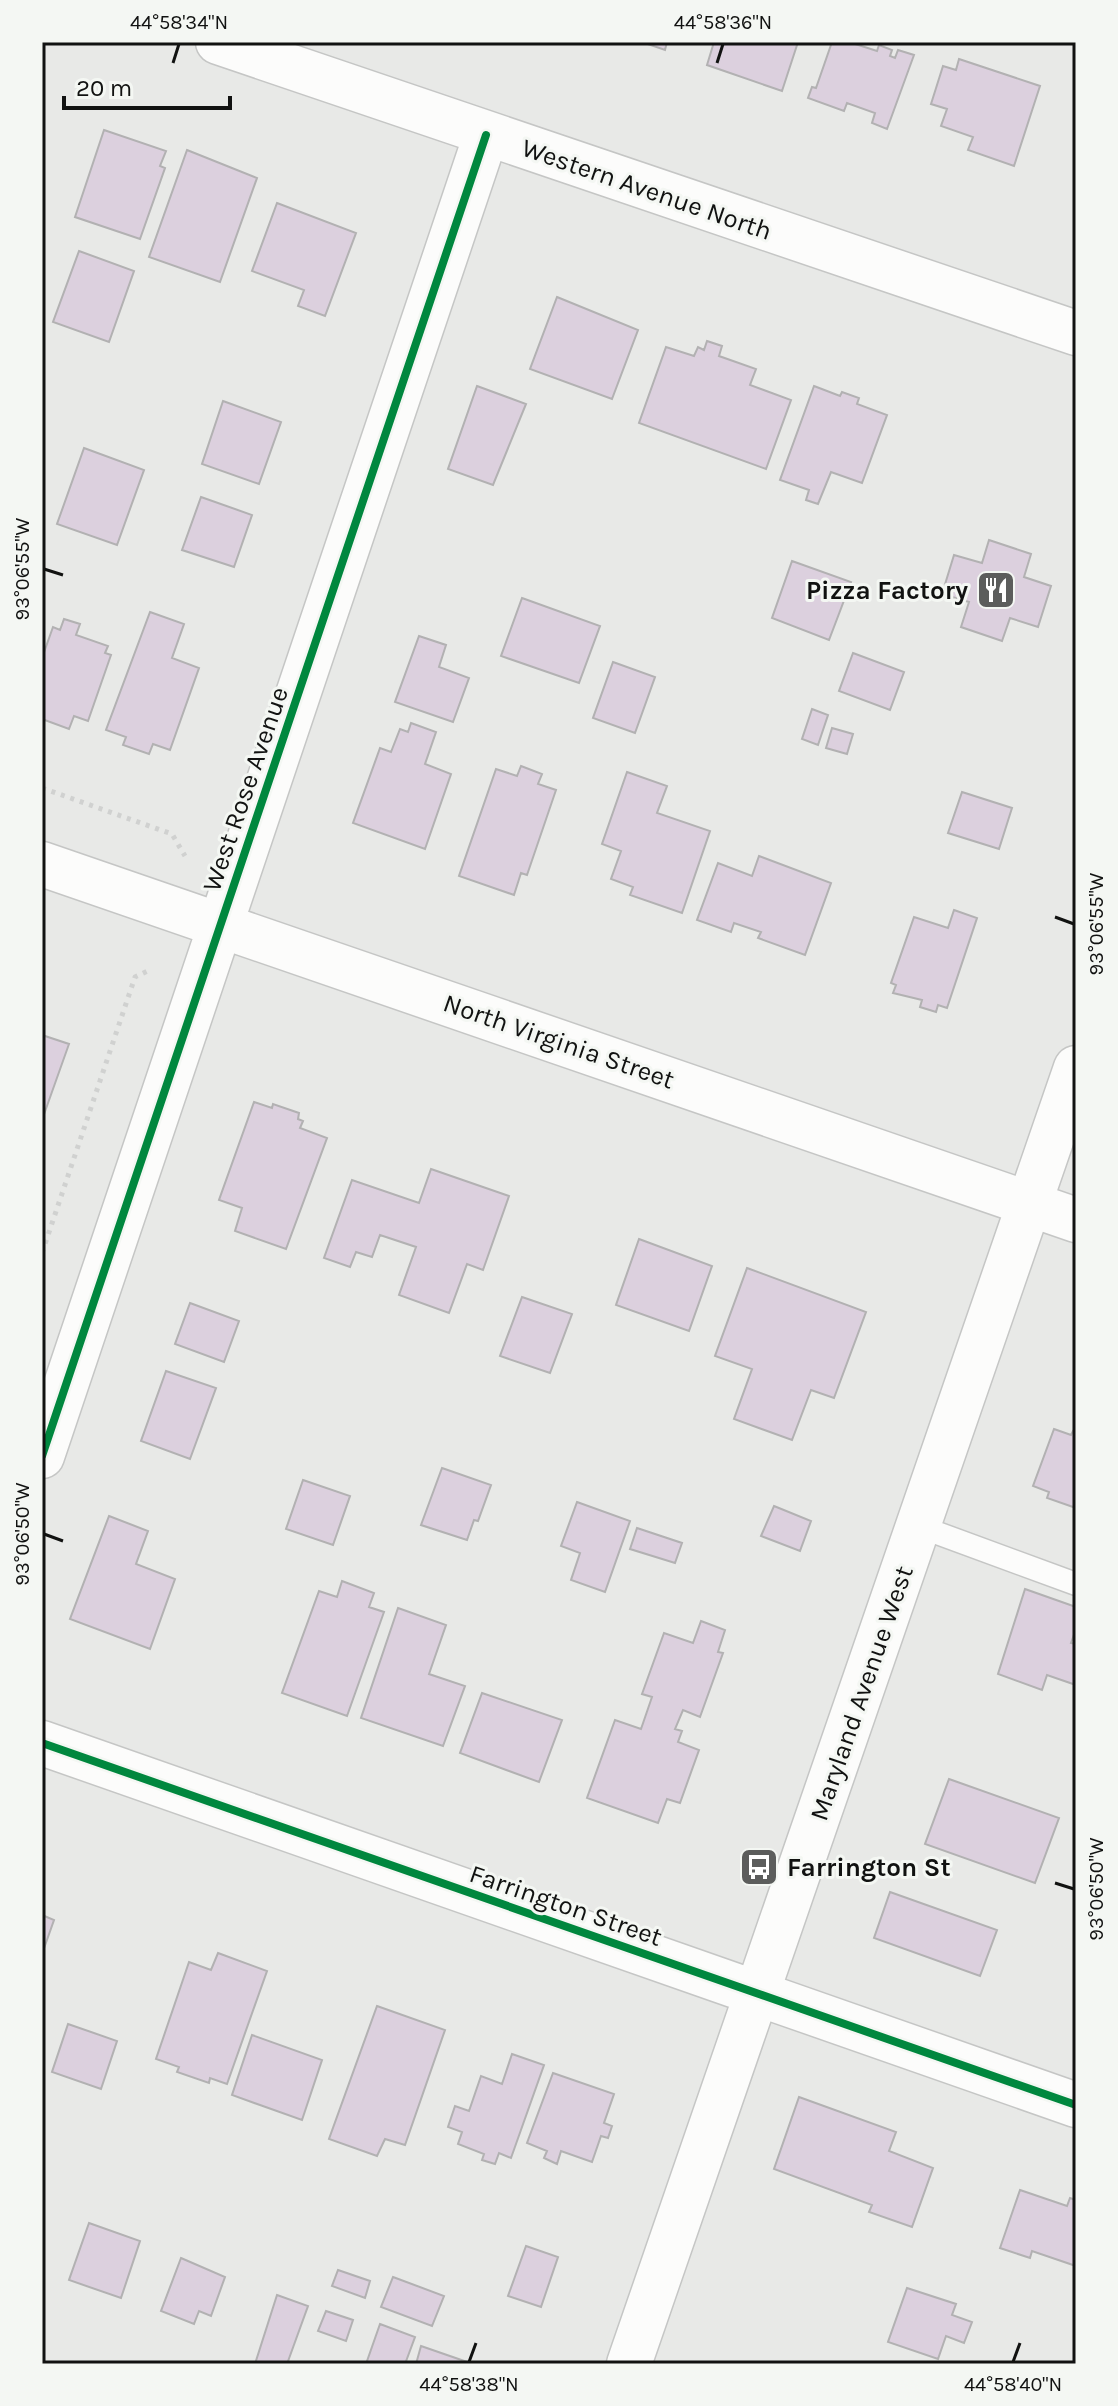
<svg xmlns="http://www.w3.org/2000/svg" width="1118" height="2406" viewBox="0 0 1118 2406" font-family="Karla,sans-serif">
	<rect width="100%" height="100%" fill="#e8e9e7"/>
	<path fill="#dcd0de" stroke="#b2b1b2" stroke-width="2" d="M642 42H667L665 50Z
		M714 42H798L782 91 707 65Z
		M832 42H849L877 51 879 45 892 50 890 56 895 58 898 50 914 55 887 129 872 123 875 113 847 103 844 111 808 98 812 87 816 88Z
		M959 59 1040 86 1014 166 968 150 973 137 941 126 947 109 931 104 943 66 956 70Z
		M104 130 166 151 160 166 165 168 140 239 75 217Z
		M187 150 257 178 220 282 149 257Z
		M277 203 356 233 325 316 298 306 304 290 252 271Z
		M79 251 134 271 109 342 53 322Z
		M557 297 638 330 612 399 530 369Z
		M707 341 722 346 719 356 756 369 750 385 791 400 766 469 639 423 666 347 694 356 698 347 704 350Z
		M477 386 526 404 493 485 448 469Z
		M814 386 840 396 842 392 859 398 857 404 887 415 862 483 831 472 818 504 806 500 809 490 780 480Z
		M223 401 281 422 259 484 202 464Z
		M84 448 144 470 117 545 57 524Z
		M201 497 252 515 234 567 182 550Z
		M989 540 1031 554 1024 577 1051 586 1038 627 1010 618 1002 641 961 627 969 602 942 594 954 555 982 563Z
		M792 561 851 582 829 640 772 618Z
		M522 598 600 626 579 683 501 656Z
		M150 612 184 624 172 658 199 668 170 750 153 744 149 754 123 745 126 737 106 730Z
		M64 619 80 624 76 635 108 646 105 653 111 655 88 721 74 716 69 729 42 719V658L53 627 60 630Z
		M419 636 446 645 439 667 469 678 453 722 395 702Z
		M853 653 904 672 890 710 839 691Z
		M613 662 655 677 635 733 593 718Z
		M812 709 828 715 818 745 802 739Z
		M411 723 436 732 425 764 451 774 425 849 353 823 380 748 391 752 400 729 408 732Z
		M832 728 853 734 847 754 826 748Z
		M521 766 542 774 538 784 556 790 527 875 521 873 514 895 459 876 496 769 517 776Z
		M627 772 667 786 657 813 710 831 682 913 630 895 633 887 611 879 621 851 602 844Z
		M962 792 1012 808 999 849 948 833Z
		M759 856 831 883 805 955 758 938 761 932 734 923 731 932 697 920 718 863 752 876Z
		M954 910 977 918 947 1008 938 1005 936 1012 920 1007 922 1000 893 993 896 985 891 983 914 917 948 928Z
		M42 1035 69 1044 42 1120Z
		M254 1102 272 1108 273 1104 299 1113 298 1119 303 1121 300 1128 327 1138 286 1249 235 1231 242 1208 219 1200Z
		M431 1169 509 1196 483 1270 467 1264 449 1313 399 1295 416 1247 380 1235 372 1257 356 1252 350 1267 324 1258 352 1180 419 1203Z
		M639 1239 712 1266 689 1331 616 1305Z
		M747 1268 866 1312 834 1398 811 1390 792 1440 734 1419 752 1369 715 1356Z
		M522 1297 572 1314 550 1373 500 1356Z
		M190 1303 239 1321 224 1362 175 1344Z
		M166 1371 216 1388 190 1459 141 1441Z
		M1054 1429 1071 1435 1073 1431 1076 1432V1508L1047 1498 1049 1492 1033 1486Z
		M442 1468 491 1485 478 1521 474 1520 467 1540 421 1525Z
		M303 1480 350 1496 333 1545 286 1529Z
		M577 1502 630 1521 605 1592 571 1580 580 1553 561 1546Z
		M774 1506 811 1521 800 1551 761 1536Z
		M109 1516 148 1531 136 1564 175 1579 150 1649 70 1619Z
		M637 1528 682 1543 675 1563 630 1549Z
		M342 1581 374 1593 369 1607 384 1612 347 1716 282 1693 319 1591 337 1597Z
		M1025 1589 1076 1607V1629L1071 1643 1076 1644V1685L1047 1675 1042 1690 998 1674Z
		M398 1608 446 1625 429 1674 465 1686 443 1746 361 1718Z
		M701 1621 725 1630 718 1652 723 1653 700 1717 683 1710 675 1729 682 1731 678 1742 699 1750 680 1803 667 1799 658 1823 587 1798 615 1720 641 1729 652 1697 642 1694 664 1633 693 1643Z
		M482 1693 562 1720 539 1782 460 1753Z
		M949 1779 1059 1818 1035 1883 925 1844Z
		M890 1892 997 1930 980 1976 874 1938Z
		M42 1915 54 1920 42 1954Z
		M218 1953 267 1971 227 2084 210 2078 209 2083 177 2072 179 2067 156 2059 189 1962 211 1970Z
		M377 2006 445 2030 405 2145 385 2139 377 2156 329 2139Z
		M68 2024 117 2041 101 2089 52 2072Z
		M252 2035 322 2060 302 2120 232 2095Z
		M512 2054 544 2065 511 2158 499 2153 495 2164 482 2160 484 2154 458 2144 462 2132 448 2127 455 2106 469 2111 481 2076 502 2084Z
		M553 2073 614 2094 604 2123 612 2126 608 2138 601 2136 592 2162 561 2151 557 2164 544 2158 547 2151 527 2143Z
		M799 2097 896 2132 889 2151 933 2168 912 2227 869 2212 872 2205 774 2169Z
		M1020 2190 1067 2206 1070 2198 1076 2200V2266L1032 2251 1030 2258 1000 2248Z
		M89 2223 140 2241 121 2298 69 2280Z
		M526 2246 558 2257 541 2307 508 2296Z
		M181 2258 225 2277 211 2316 199 2311 194 2324 161 2311Z
		M338 2270 370 2281 365 2298 332 2286Z
		M393 2277 444 2296 432 2326 381 2307Z
		M907 2288 956 2304 952 2315 972 2322 964 2343 946 2336 938 2359 888 2342Z
		M277 2295 308 2306 287 2364H255Z
		M326 2311 353 2320 346 2341 318 2331Z
		M380 2324 415 2337 405 2364H366Z
		M421 2346 473 2364H416Z"/>
	<g fill="none" stroke-linecap="round" stroke-linejoin="round">
		<defs>
			<path id="lane" d="M918 1526 1076 1584"/>
			<path id="street" d="M42 864 1076 1220
				M42 1456 486 135
				M42 1743 1076 2105"/>
			<path id="secondary" d="M218 42 1076 333
				M629 2364 1076 1068"/>
		</defs>
		<use href="#lane" stroke="#c5c6c5" stroke-width="25"/>
		<use href="#street" stroke="#c5c6c5" stroke-width="47"/>
		<use href="#secondary" stroke="#c5c6c5" stroke-width="47"/>
		<path stroke="#d0d1d0" stroke-width="5" stroke-dasharray="4 6" stroke-linecap="butt" d="M42 788 172 834 185 856
			M42 1253 135 977 150 970"/>
		<use href="#lane" stroke="#fcfcfb" stroke-width="22"/>
		<use href="#street" stroke="#fcfcfb" stroke-width="44"/>
		<use href="#secondary" stroke="#fcfcfb" stroke-width="44"/>
		<defs>
			<path id="cycleway" d="M42 1456 486 135
				M42 1743 1076 2105"/>
		</defs>
		<use href="#cycleway" stroke="#f4f7f3" stroke-width="13"/>
		<use href="#cycleway" stroke="#00873e" stroke-width="8"/>
	</g>
	<path fill="none" stroke="#111211" stroke-width="3" d="M173 63 179 44M717 63 723 44M44 569 63 575M1055 917 1074 924M44 1534 63 1541M1055 1883 1074 1889M469 2362 476 2343M1013 2362 1020 2343"/>
	<defs>
		<symbol id="restaurant-square" viewBox="-11 -11 22 22"><rect x="-9" y="-9" width="18" height="18" rx="4" fill="#5c5d5c" stroke="#f4f7f3"/><path d="M-5-6h1v4h1v-4h1v4h1v-4h1v5L-1.5 .5V6h-2V.5L-5-1ZM5-6V6H3V1.5H1.5Q1.5-4 5-6Z" fill="#fff"/></symbol>
		<symbol id="bus-square" viewBox="-11 -11 22 22"><rect x="-9" y="-9" width="18" height="18" rx="4" fill="#5c5d5c" stroke="#f4f7f3"/><path d="M-5-6H5V4H4V6H2V4H-2V6H-4V4H-5ZM-3.5-4V0h7V-4ZM-3.5 1.2v1.5H-2V1.2ZM2 1.2v1.5H3.5V1.2Z" fill="#fff"/></symbol>
	</defs>
	<g fill-rule="evenodd">
		<use href="#restaurant-square" x="974" y="568" width="44" height="44"/>
		<use href="#bus-square" x="737" y="1845" width="44" height="44"/>
	</g>
	<g text-anchor="middle" stroke-width="6" stroke-linejoin="round" paint-order="stroke">
		<g font-size="26" fill="#111211" stroke="#f4f7f3">
			<text transform="translate(647 189) rotate(19)" y="9">Western Avenue North</text>
			<text transform="translate(245 789) rotate(-71)" y="9">West Rose Avenue</text>
			<text transform="translate(559 1041) rotate(19)" y="9">North Virginia Street</text>
			<text transform="translate(861 1693) rotate(-71)" y="9">Maryland Avenue West</text>
			<text transform="translate(566 1905) rotate(19)" y="9">Farrington Street</text>
		</g>
		<g font-size="26" font-weight="bold" fill="#111211" stroke="#f4f7f3" text-anchor="end">
			<text x="968" y="599">Pizza Factory</text>
			<text x="787" y="1876" text-anchor="start">Farrington St</text>
		</g>
	</g>
	<rect width="1118" height="2406" fill="none" stroke="#f4f7f3" stroke-width="88"/>
	<path d="M64 96v12h166v-12" fill="none" stroke="#111211" stroke-width="4"/>
	<text x="76" y="96" font-size="24" fill="#111211" stroke="#f4f7f3" stroke-width="6" paint-order="stroke">20 m</text>
	<rect x="44" y="44" width="1030" height="2318" fill="none" stroke="#111211" stroke-width="3"/>
	<g font-size="20" text-anchor="middle" fill="#111211">
		<text x="179" y="29">44°58'34"N</text>
		<text x="723" y="29">44°58'36"N</text>
		<text transform="translate(22 569) rotate(-90)" y="7">93°06'55"W</text>
		<text transform="translate(1096 924) rotate(-90)" y="7">93°06'55"W</text>
		<text transform="translate(22 1534) rotate(-90)" y="7">93°06'50"W</text>
		<text transform="translate(1096 1889) rotate(-90)" y="7">93°06'50"W</text>
		<text x="469" y="2391">44°58'38"N</text>
		<text x="1013" y="2391">44°58'40"N</text>
	</g>
</svg>
